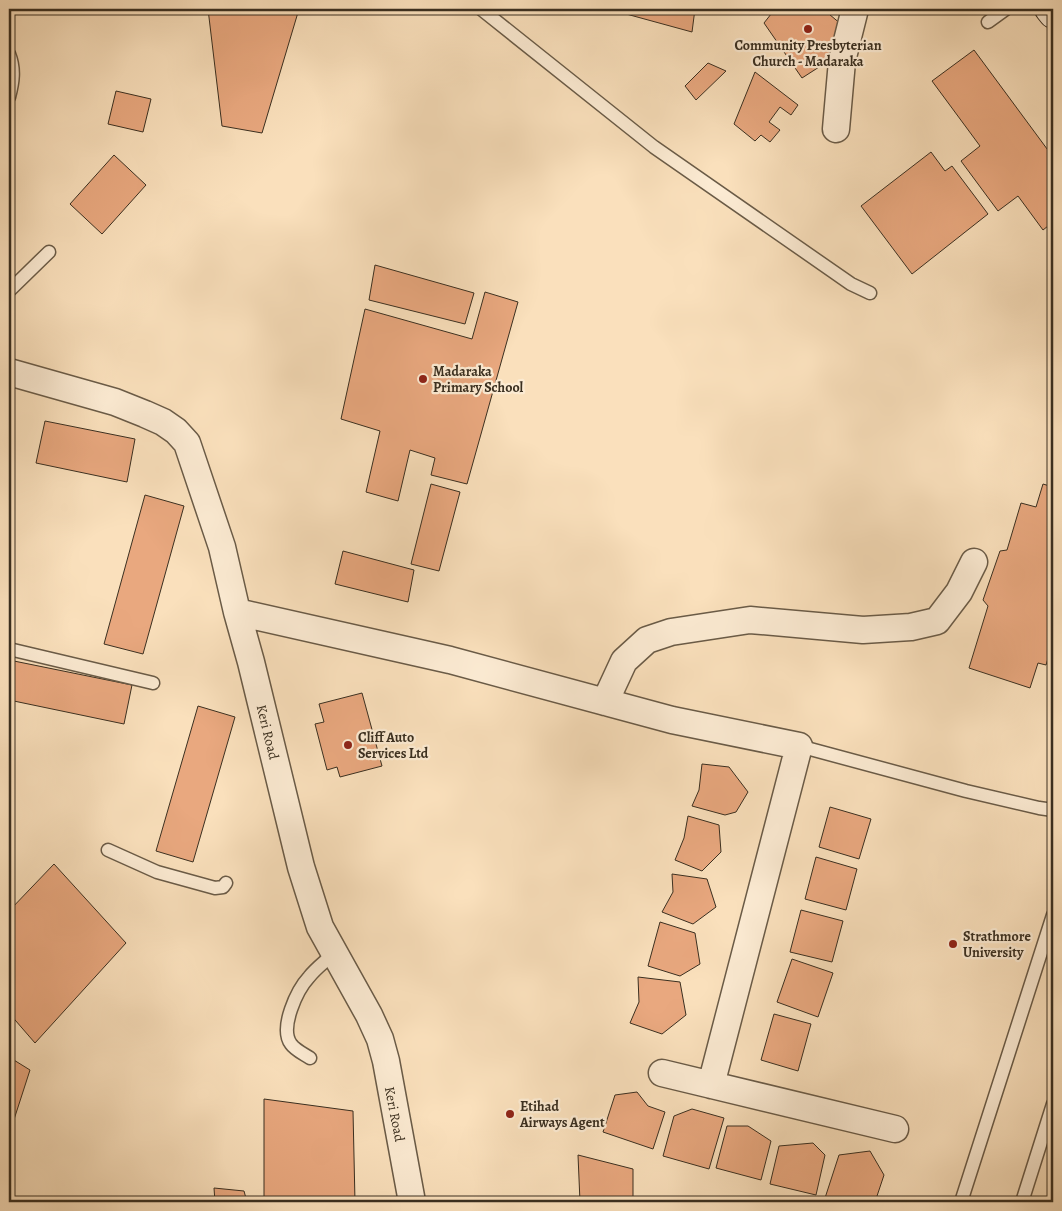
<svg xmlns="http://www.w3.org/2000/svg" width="1062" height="1211" viewBox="0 0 1062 1211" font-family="Alegreya,serif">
	<rect width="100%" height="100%" fill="#fae0bc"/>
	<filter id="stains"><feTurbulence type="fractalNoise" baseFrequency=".004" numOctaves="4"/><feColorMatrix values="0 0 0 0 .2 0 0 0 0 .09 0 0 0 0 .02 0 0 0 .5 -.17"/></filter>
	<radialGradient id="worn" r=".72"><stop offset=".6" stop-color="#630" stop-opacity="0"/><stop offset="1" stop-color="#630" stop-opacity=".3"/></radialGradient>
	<path fill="#e9a87f" stroke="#3a2f20" d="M208 9H299L262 133 222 126Z
		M608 9H695L692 32Z
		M775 9H823L848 30 830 60 802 78 764 23Z
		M974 50 1053 157V222L1043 230 1018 196 998 211 961 161 980 146 932 81Z
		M708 63 726 71 696 100 685 86Z
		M755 72 798 105 791 115 780 107 769 122 780 130 770 142 761 135 755 141 734 124Z
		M116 91 151 99 143 132 108 124Z
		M931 152 945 171 952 166 988 214 912 274 861 206Z
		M114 155 146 185 102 234 70 204Z
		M375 265 474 293 465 324 369 300Z
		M485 292 518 302 467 484 431 475 435 458 410 450 398 501 366 492 380 431 341 419 365 309 472 339Z
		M45 421 135 439 127 482 36 463Z
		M431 484 460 492 439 571 411 564Z
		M1043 484 1053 487V642L1046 665 1038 663 1030 688 969 668 988 606 983 600 1000 551 1007 550 1021 503 1036 507Z
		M145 495 184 506 143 654 104 644Z
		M343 551 414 570 408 602 335 584Z
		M9 660 132 685 124 724 9 700Z
		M362 693 382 766 340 777 337 767 327 770 315 724 324 722 319 704Z
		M198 706 235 717 193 862 156 851Z
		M702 764 729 767 748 792 736 812 725 815 692 806 699 790Z
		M830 807 871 819 859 859 819 847Z
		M688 816 719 825 721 852 702 871 675 860 684 838Z
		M816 857 857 869 846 910 805 899Z
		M54 864 126 943 35 1043 9 1013V911Z
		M672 874 707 879 716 907 693 924 662 912 673 892Z
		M801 910 843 921 832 962 790 952Z
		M660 922 695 933 700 964 680 976 648 966Z
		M792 959 833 973 818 1017 777 1002Z
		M638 977 680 982 686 1015 662 1034 630 1023 639 1002Z
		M774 1014 811 1024 798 1071 761 1060Z
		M9 1057 30 1070 9 1135Z
		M637 1092 648 1106 665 1112 653 1149 603 1132 615 1095Z
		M264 1099 353 1111 355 1202H264Z
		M692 1109 724 1118 709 1169 663 1156 674 1116Z
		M727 1126H748L771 1141 761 1180 716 1168Z
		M813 1143 825 1155 816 1195 770 1184 779 1146Z
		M870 1151 884 1175 875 1202H836L825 1198 839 1155Z
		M578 1155 633 1169V1202H580Z
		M214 1188 244 1191 247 1202H215Z"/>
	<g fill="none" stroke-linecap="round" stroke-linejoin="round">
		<defs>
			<path id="service" d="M481 9 654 147 851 284 870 293
				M988 22 1006 9
				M9 54C15 69 13 82 9 97
				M9 291 49 252
				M9 649 153 683
				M799 746 966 791 1039 808 1053 810
				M108 850 157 872 215 888 223 887 226 883
				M310 1058C304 1054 295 1050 291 1044 279 1028 297 990 309 977 316 968 326 961 334 953
				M961 1202 1053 915
				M1022 1202 1053 1104"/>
			<path id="minor" d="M836 129 842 61 855 9
				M9 372 115 402 145 414 163 422 176 431 187 443 222 547 237 612 251 662 301 867 320 927 369 1015 380 1039 386 1061 412 1202
				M237 612 450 660 672 720 799 746 711 1085
				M605 702 624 661 647 640 671 632 750 620 863 630 911 627 937 621 959 592 974 562
				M662 1073 895 1129"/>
			<path id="secondary" d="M1049 9 1053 14"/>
		</defs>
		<use href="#service" stroke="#6a5b47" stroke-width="15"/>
		<use href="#minor" stroke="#6a5b47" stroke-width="29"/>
		<use href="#secondary" stroke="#3a2f20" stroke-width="30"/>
		<use href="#service" stroke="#fcebd3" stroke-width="12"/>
		<use href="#minor" stroke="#fcebd3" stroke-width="26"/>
		<use href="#secondary" stroke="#fcebd3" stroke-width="28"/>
	</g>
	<g fill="#8f2418" stroke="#fcebd3" stroke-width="2">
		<circle cx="808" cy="29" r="5"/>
		<circle cx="423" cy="379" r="5"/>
		<circle cx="348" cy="745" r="5"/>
		<circle cx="953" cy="944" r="5"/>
		<circle cx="510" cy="1114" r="5"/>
	</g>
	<g text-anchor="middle" stroke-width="4.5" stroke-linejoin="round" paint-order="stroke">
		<g font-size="14" font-weight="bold" fill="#3a2f20" stroke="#fcebd3" text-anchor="start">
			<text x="808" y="50" text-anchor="middle">Community Presbyterian<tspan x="808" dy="16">Church - Madaraka</tspan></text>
			<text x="433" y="376">Madaraka<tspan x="433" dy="16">Primary School</tspan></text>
			<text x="358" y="742">Cliff Auto<tspan x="358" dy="16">Services Ltd</tspan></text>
			<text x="963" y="941">Strathmore<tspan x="963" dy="16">University</tspan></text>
			<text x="520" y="1111">Etihad<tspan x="520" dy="16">Airways Agent</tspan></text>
		</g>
		<g font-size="14" fill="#3a2f20" stroke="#fcebd3">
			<text transform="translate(268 732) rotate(76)" y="5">Keri Road</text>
			<text transform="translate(395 1114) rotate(79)" y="5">Keri Road</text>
		</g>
	</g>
	<rect width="1062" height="1211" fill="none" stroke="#fae0bc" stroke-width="30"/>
	<rect x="10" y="10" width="1042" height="1191" fill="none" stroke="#3a2f20" stroke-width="2.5"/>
	<rect x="15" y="15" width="1032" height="1181" fill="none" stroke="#3a2f20"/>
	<rect width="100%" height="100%" filter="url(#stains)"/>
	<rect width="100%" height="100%" fill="url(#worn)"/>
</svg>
